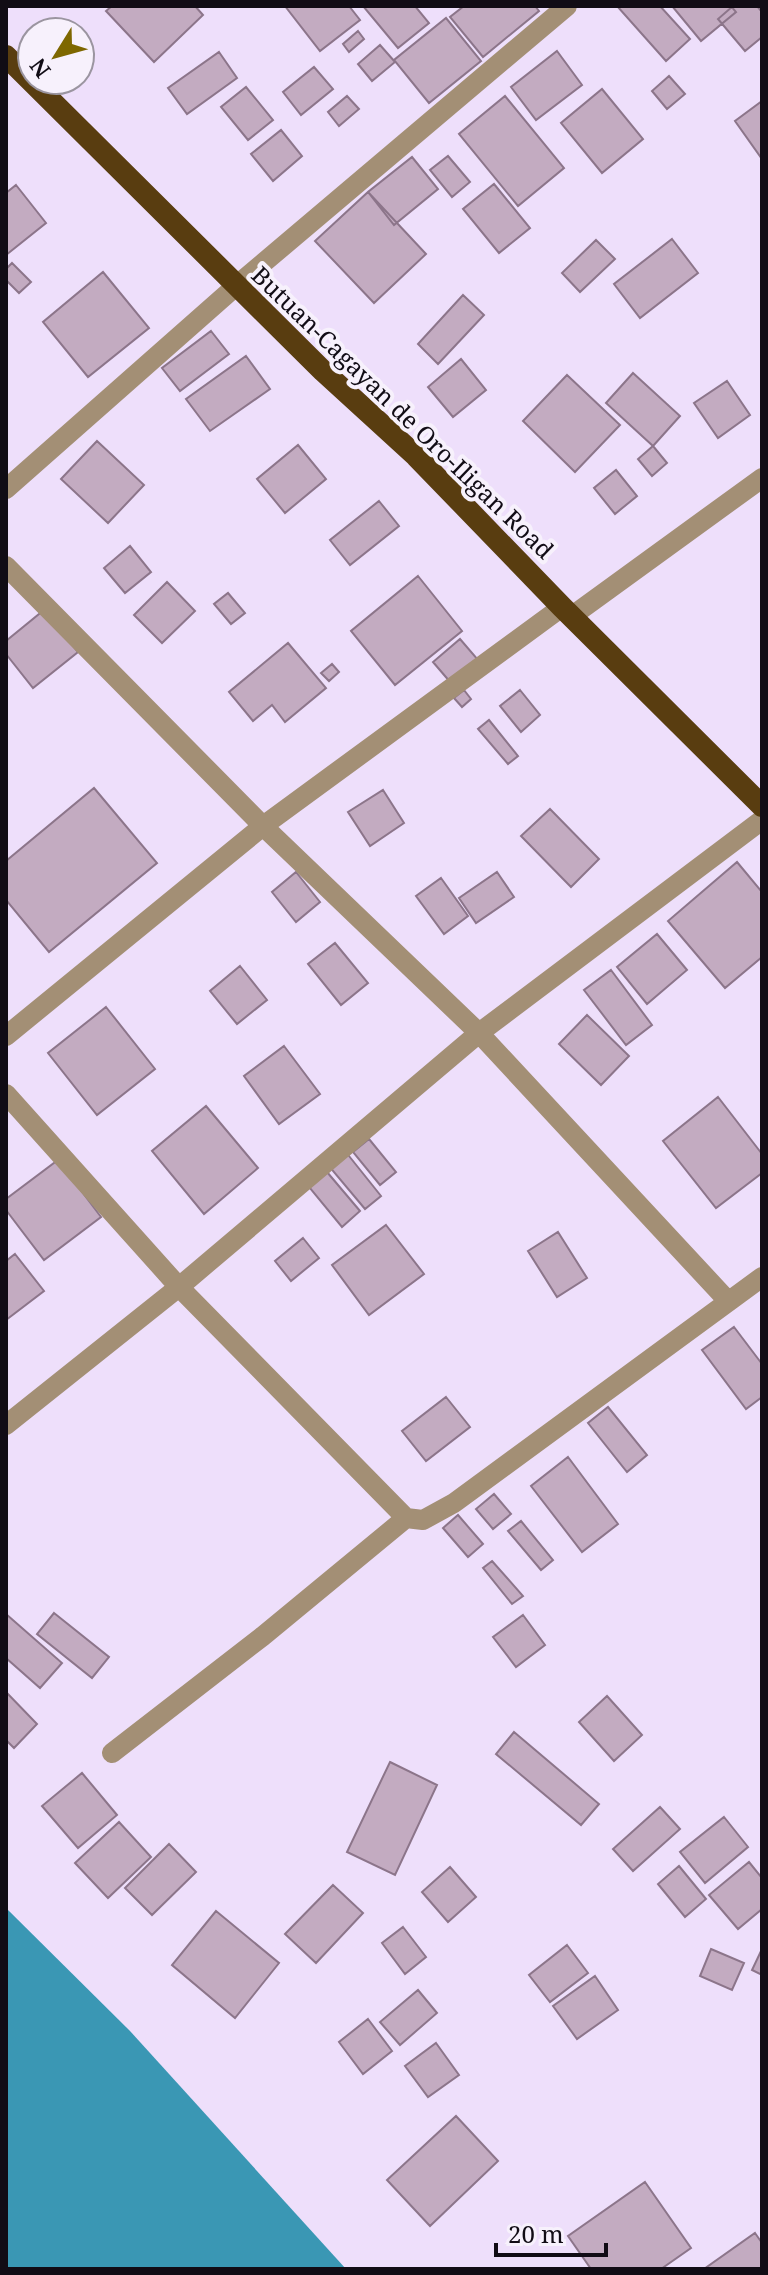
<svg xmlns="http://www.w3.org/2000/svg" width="768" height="2275" viewBox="0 0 768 2275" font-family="'Noto Serif',serif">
	<rect width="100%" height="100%" fill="#eedffb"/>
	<path fill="#3a97b4" d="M6 1908 130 2031 346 2269H6Z"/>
	<path fill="#c3abc1" stroke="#8c758a" stroke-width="2" d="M112 6H195L203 15 154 62 106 11Z
		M285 6H349L360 20 320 51Z
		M363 6H415L429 23 398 48Z
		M464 6H535L539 11 483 57 450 17Z
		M617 6H660L690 39 666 61Z
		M672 6H731L736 12 701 41Z
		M733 6H757L762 12V37L745 51 718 19Z
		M446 18 481 61 429 103 394 60Z
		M358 31 364 39 349 52 343 44Z
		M380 45 395 62 372 81 358 64Z
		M557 51 582 85 536 120 511 87Z
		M219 52 237 78 187 114 168 88Z
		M314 67 333 89 301 115 283 92Z
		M669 76 685 94 667 109 652 91Z
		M246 87 273 120 248 140 221 107Z
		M602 89 643 139 602 173 561 123Z
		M347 96 359 109 339 126 328 112Z
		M505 96 564 168 518 206 459 134Z
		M762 101V159L735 121Z
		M281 130 302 156 273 181 251 154Z
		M448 156 470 182 452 197 430 170Z
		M412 157 438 189 394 225 368 192Z
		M494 184 530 228 499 253 463 209Z
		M16 185 46 223 6 255V193Z
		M368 192 426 254 374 303 315 241Z
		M672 239 698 273 640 318 614 284Z
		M596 240 615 259 580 292 562 273Z
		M12 263 31 282 19 293 6 280V269Z
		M103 272 149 328 88 377 43 322Z
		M463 295 484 315 438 364 418 344Z
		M211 331 229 354 180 391 162 368Z
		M246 356 270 389 210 431 186 399Z
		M461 359 486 390 453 417 428 387Z
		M633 373 680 416 653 446 606 403Z
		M567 375 620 425 575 472 523 421Z
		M727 381 750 415 718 438 694 403Z
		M97 441 144 485 108 523 61 479Z
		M298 445 326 479 285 513 257 479Z
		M653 446 667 463 652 476 638 459Z
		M616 470 637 496 615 514 594 488Z
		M379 501 399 526 350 565 330 540Z
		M130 546 151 572 125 593 104 568Z
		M418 576 462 631 395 685 351 631Z
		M167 582 195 611 162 643 134 615Z
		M228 593 245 613 231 624 214 604Z
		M44 610 78 652 33 688 6 654V641Z
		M460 639 479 661 451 683 433 662Z
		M288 643 326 688 285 722 272 705 253 721 229 692Z
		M332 664 339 672 329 681 321 673Z
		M464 690 471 699 462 707 454 698Z
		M520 690 540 715 521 732 500 706Z
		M489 720 518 756 508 764 478 729Z
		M94 788 157 863 49 952 6 900V861Z
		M383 790 404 823 370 846 348 812Z
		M550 809 599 859 571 887 521 836Z
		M737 862 762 892V957L725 988 668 921Z
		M296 872 320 902 296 922 272 892Z
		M497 872 514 897 476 923 459 898Z
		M441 878 468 916 444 934 416 896Z
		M657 934 687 970 647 1004 617 967Z
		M335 943 368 983 341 1005 308 964Z
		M240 966 267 1000 237 1024 210 991Z
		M611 970 652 1025 626 1045 584 990Z
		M106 1007 155 1069 97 1115 48 1053Z
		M587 1015 629 1056 601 1085 559 1044Z
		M284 1046 320 1094 279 1124 244 1076Z
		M718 1097 762 1154V1173L716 1208 663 1141Z
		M206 1106 258 1168 204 1214 152 1151Z
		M369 1139 396 1172 380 1185 353 1152Z
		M345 1151 381 1196 365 1209 328 1165Z
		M58 1160 101 1217 44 1260 6 1210V1199Z
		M327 1172 360 1211 342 1227 309 1187Z
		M386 1225 424 1274 369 1315 332 1265Z
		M558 1232 587 1278 557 1297 528 1251Z
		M303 1238 319 1258 291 1281 275 1261Z
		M15 1254 44 1291 6 1320V1261Z
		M734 1327 762 1364V1397L746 1409 702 1350Z
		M446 1397 470 1427 426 1461 402 1431Z
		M608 1407 647 1455 627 1472 588 1423Z
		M568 1457 618 1524 582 1552 531 1486Z
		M494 1494 511 1514 493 1529 476 1509Z
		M458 1515 483 1544 468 1557 443 1528Z
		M521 1521 553 1560 541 1570 508 1531Z
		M492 1561 523 1596 512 1604 483 1568Z
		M54 1613 109 1657 92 1678 37 1634Z
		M6 1614 62 1663 40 1688 6 1658Z
		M523 1615 545 1645 516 1667 493 1637Z
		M6 1692 37 1724 14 1748 6 1740Z
		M607 1696 642 1735 614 1761 579 1722Z
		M514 1732 599 1804 581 1825 496 1754Z
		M390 1762 437 1785 395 1875 347 1852Z
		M82 1773 117 1815 78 1848 42 1806Z
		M660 1807 680 1829 633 1871 613 1849Z
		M724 1817 748 1847 705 1883 680 1852Z
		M119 1822 151 1857 108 1898 75 1863Z
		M169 1844 196 1872 152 1915 125 1888Z
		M749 1862 762 1878V1909L738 1929 709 1895Z
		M679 1866 706 1899 685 1917 658 1884Z
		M450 1867 476 1897 448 1922 422 1892Z
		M333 1885 363 1913 316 1963 285 1934Z
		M216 1911 279 1963 235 2018 172 1965Z
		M403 1927 426 1957 405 1974 382 1943Z
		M567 1945 588 1973 550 2002 529 1975Z
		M711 1949 744 1963 732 1990 700 1976Z
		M762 1949V1975L752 1970Z
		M595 1976 618 2010 577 2039 553 2006Z
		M418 1990 437 2013 400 2045 380 2022Z
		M368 2019 392 2051 363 2074 339 2042Z
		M436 2043 459 2075 428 2097 405 2066Z
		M456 2116 498 2161 430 2226 387 2180Z
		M645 2182 691 2248 661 2269H591L568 2236Z
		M755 2233 762 2243V2269H704Z"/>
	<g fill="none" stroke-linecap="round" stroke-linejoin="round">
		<path stroke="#a38f75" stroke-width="20" d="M6 489 236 286 567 6
			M6 566 263 826 479 1033 728 1301
			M572 616 762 478
			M6 1036 263 826 562 607
			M6 1094 179 1287 406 1518 423 1520 454 1503 762 1277
			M6 1425 179 1287 479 1033 762 820
			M112 1753 263 1636 406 1518"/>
		<path stroke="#593d10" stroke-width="22" d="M6 56 323 371 416 456 562 607 762 806"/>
	</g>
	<g text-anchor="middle" stroke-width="8" stroke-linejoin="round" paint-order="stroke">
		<g font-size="24" fill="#110c15" stroke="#f7f1fc">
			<text transform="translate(402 413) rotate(44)" y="8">Butuan-Cagayan de Oro-Iligan Road</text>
		</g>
	</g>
	<rect width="768" height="2275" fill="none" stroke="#110c15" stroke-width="16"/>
	<g transform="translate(56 56) rotate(233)"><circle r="38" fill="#f7f1fc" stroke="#9b95a0" stroke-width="2"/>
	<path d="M0-6L14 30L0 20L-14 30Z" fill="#7e6700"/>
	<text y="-12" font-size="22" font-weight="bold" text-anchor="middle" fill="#110c15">N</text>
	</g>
	<path d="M496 2243v12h110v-12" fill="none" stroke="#110c15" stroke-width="4"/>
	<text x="508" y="2243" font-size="24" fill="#110c15" stroke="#f7f1fc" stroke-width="6" paint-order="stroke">20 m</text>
</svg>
